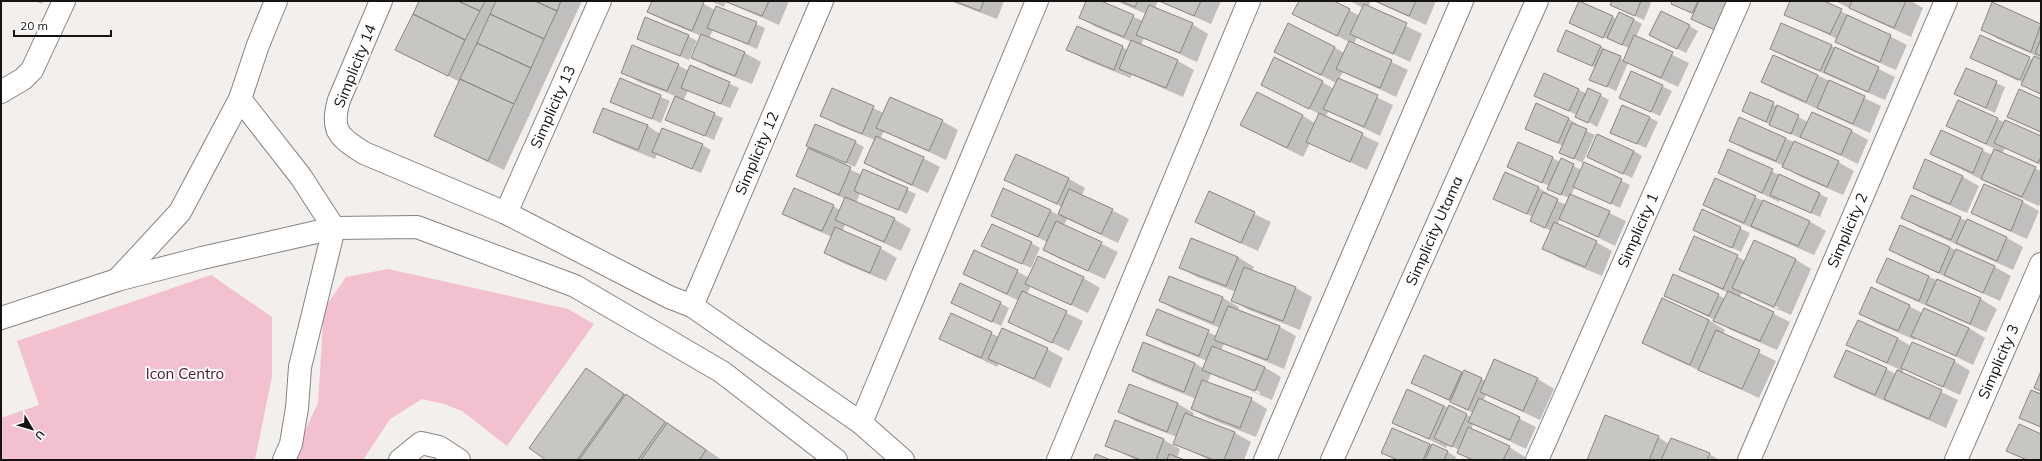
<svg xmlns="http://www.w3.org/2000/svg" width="2042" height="461" viewBox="0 0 2042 461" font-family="Mulish,sans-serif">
	<rect width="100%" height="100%" fill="#f2efed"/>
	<path fill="#f2c0cf" d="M388 269 568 309 594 324 507 446 462 411 444 404 422 399 390 419 363 460H291L318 403 324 309 346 277Z
		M211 275 272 317V376L255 460H1V418L39 405 17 341Z"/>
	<path fill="#0003" fill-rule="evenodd" d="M34 1H44L42 4Z
		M420 1H582L504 170 435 136 460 82 396 50Z
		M653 1H698L715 10 716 7 765 28 757 49 713 30 709 38 745 53 761 62 752 84 709 67 693 57 701 36 665 21 648 11Z
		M710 1H789L779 25 726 2 724 7Z
		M950 1H1004L997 19Z
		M1087 1H1099L1143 21 1146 14 1116 1H1158L1155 8 1192 24 1208 34 1197 62 1144 38 1141 45 1178 61 1194 70 1183 97 1132 75 1130 78 1084 59 1068 49 1122 47 1128 50 1132 42 1096 27 1080 17Z
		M1159 1H1221L1211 24Z
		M1300 1H1332L1360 16 1363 8 1350 1H1371L1368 7 1422 34 1410 62 1357 37 1354 44 1408 70 1396 97 1343 72 1339 79 1393 105 1380 136 1329 111 1325 117 1379 143 1367 170 1310 143 1303 157 1241 125 1303 116 1315 123 1319 114 1262 84 1322 82 1334 89 1336 83 1292 61 1334 47 1344 53 1349 42 1294 14Z
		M1374 1H1436L1426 25Z
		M1613 1H1648L1651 3 1644 20 1620 9Z
		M1673 1H1722L1726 35 1692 19 1694 14 1672 4Z
		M1792 1H1821L1907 45 1896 70 1852 51 1836 41 1837 39 1786 14Z
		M1835 1H1911L1923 8 1911 37 1867 17Z
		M1993 4 2041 25V58L1998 39 1982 29Z
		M1612 17 1617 19H1633L1642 24 1636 37 1689 63 1678 87 1628 63 1616 91 1591 79 1596 68 1558 50 1600 46 1624 60 1629 48 1570 23Z
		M1689 26 1698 31 1686 53 1650 35Z
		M688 36 697 41 689 60 638 39Z
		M1831 46 1895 77 1885 100 1788 58 1771 48Z
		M1971 58H2028L2018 81Z
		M2030 59 2041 60V95L2022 85 2023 83 2020 81Z
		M678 65 689 71 691 67 739 88 730 108 688 91 683 101 723 118 714 140 666 119 675 96 639 82 623 72Z
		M1966 69 2005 87 1995 113 1955 94Z
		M1632 72 1672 91 1660 116 1620 98Z
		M1817 75 1881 106 1870 133 1778 91 1762 82Z
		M620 79 670 101 661 123 611 101Z
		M832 90 884 113 942 121 958 130 946 160 884 131 880 139 923 158 940 167 928 193 881 172 865 163 875 140 838 125 821 115Z
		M1579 90 1587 94 1600 95 1609 100 1597 127 1577 115 1544 100Z
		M1751 93 1808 122 1852 131 1868 140 1858 164 1801 136 1800 138 1779 129 1743 111Z
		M2041 100V133L2008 116Z
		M604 109 648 126 660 134 702 145 711 150 701 173 657 154 655 159 611 141 595 131Z
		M1649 117 1658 122 1646 148 1611 132Z
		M1740 118 1838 162 1854 171 1843 195 1799 176 1784 166 1746 150 1730 140Z
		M1569 119 1577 124 1576 126 1595 135 1583 162 1630 185 1620 208 1575 187 1571 195 1626 221 1615 246 1560 219 1557 225 1596 242 1612 251 1602 276 1559 258 1543 248 1551 231 1531 221 1533 217 1494 199 1506 173 1539 188 1547 193 1546 195 1566 205 1569 198 1557 193 1549 186 1517 171 1552 158 1560 162 1561 159 1581 170 1584 164 1568 155 1563 146 1535 133Z
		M1997 119 2041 137V165L2005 148 2002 154 2041 171V201L2039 206 1998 188 1931 154 1941 131 1992 155 1995 149 1947 126Z
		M855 142 864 147 855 167 816 150Z
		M809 150 862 175 864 170 916 194 907 214 863 194 860 193 856 203 894 219 911 229 901 251 845 225 842 232 880 248 897 258 886 281 841 262 825 253 832 237 800 223 783 213 833 206 840 210 845 199 797 176Z
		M1634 151 1642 156 1632 178 1588 157Z
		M1729 151 1828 198 1820 217 1780 200 1779 202 1719 173Z
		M1016 155 1069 179 1085 188 1082 195 1129 219 1118 243 1067 219 1064 225 1118 252 1105 279 1060 259 1044 250 1047 242 992 215 1051 211 1058 215 1062 207 1006 180Z
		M1963 177 1979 186 1967 213 1930 197 1914 187Z
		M1715 180 1809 221 1826 231 1814 255 1720 214 1704 205Z
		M1985 185 2023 202 2039 211 2027 239 1989 222 1972 213Z
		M1210 193 1271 222 1258 251 1213 231 1197 222Z
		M1703 211 1750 233 1741 252 1695 230Z
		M1902 217 1960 218 2007 238 2023 247 2013 270 1918 227Z
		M1900 226 1995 267 2011 276 2000 301 1906 259 1890 250Z
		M1031 243 1040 248 1031 268 991 250Z
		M1737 256 1745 261 1795 259 1811 269 1791 315 1742 293 1740 297 1790 322 1777 350 1731 330 1715 320 1665 296 1718 295 1725 299 1728 293 1680 269ZM1749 295 1779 308 1778 310 1749 297Z
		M1238 257 1254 267 1252 271 1296 288 1312 297 1300 330 1249 310 1232 300 1236 292 1197 277 1181 268Z
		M1887 259 1981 299 1997 309 1986 332 1893 291 1877 282Z
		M1017 271 1029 278H1083L1100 288 1088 313 1031 286 1027 294 1083 321 1069 351 1009 322 1019 301 964 274Z
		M1169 277 1223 298 1239 307 1238 311 1280 327 1296 336 1284 369 1224 344 1221 350 1264 367 1281 377 1272 400 1211 374 1207 383 1251 399 1267 409 1256 437 1208 418 1192 409 1196 399 1149 380 1133 371 1195 363 1204 369 1207 361 1164 344 1148 335 1157 311 1217 336 1220 328 1176 310 1160 301ZM1219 376 1260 392V394L1219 378Z
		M952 303H1000L1009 308 1001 326Z
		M1909 306 1922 313 1924 309 1969 328 1985 338 1973 365 1916 337 1915 340 1876 323 1860 313Z
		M951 314 999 337 1047 349 1063 358 1050 388 999 363 997 367 940 339Z
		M1709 320 1725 330 1723 335 1776 361 1759 398 1659 352 1643 343Z
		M1897 338 1911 346 1954 361 1970 371 1960 395 1904 369 1902 373 1958 400 1946 428 1851 386 1835 376 1886 369 1896 374 1898 369 1848 345Z
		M1495 360 1538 379 1554 389 1540 420 1486 395 1483 401 1536 427 1526 449 1473 424 1471 430 1509 447 1525 457 1524 460H1471L1458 452 1459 450 1448 444 1446 448 1394 422 1407 390 1471 417 1473 413 1412 382 1461 373 1464 374 1465 372 1486 381Z
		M586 369 642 405 722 460H547Z
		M2041 396V428L2021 417Z
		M1178 404 1194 413 1193 416 1235 433 1251 442 1244 460H1209L1174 443 1177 437 1135 421 1119 412Z
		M1393 429 1448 452 1456 457 1455 460H1397L1391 457 1382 452Z
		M1658 437 1669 444 1709 454 1720 460H1588Z
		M1164 440 1180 449 1177 458 1183 460H1136L1106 445Z"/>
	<path fill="#c7c6c3" stroke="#878683" d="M419 1H458L480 11 465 40 413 14Z
		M458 1H485L480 11Z
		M496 1H535L557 11 544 39 490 14Z
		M535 1H561L557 11Z
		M652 1H700L704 2 692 31 647 12Z
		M724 1H769L762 16Z
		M954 1H984L980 11Z
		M1086 1H1101L1134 15 1124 37 1079 18Z
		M1120 1H1138L1135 7Z
		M1159 1H1201L1194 16Z
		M1299 1H1334L1350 9 1337 36 1292 14Z
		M1375 1H1416L1409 16Z
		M1579 1 1613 16 1603 38 1569 23Z
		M1612 1H1641L1635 16 1610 5Z
		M1672 1H1698L1692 13 1671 4Z
		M1699 1H1724L1729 3 1717 31 1691 19Z
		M1790 1H1824L1842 9 1830 34 1784 15Z
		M1852 1H1906L1894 28 1849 8Z
		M1992 2 2041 24 2031 52 1981 30Z
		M1364 4 1407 23 1393 54 1350 34Z
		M1149 5 1193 23 1180 53 1136 35Z
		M716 6 757 22 748 44 707 28Z
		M1661 11 1690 25 1677 49 1649 35Z
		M1619 12 1634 19 1622 45 1607 38Z
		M413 14 465 40 448 76 395 50Z
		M490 14 544 39 531 68 477 43Z
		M1847 15 1891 35 1880 62 1835 42Z
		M645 17 689 35 680 56 637 39Z
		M1288 23 1335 47 1321 75 1274 52Z
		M1781 23 1832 45 1820 71 1770 49Z
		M1077 26 1123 46 1114 70 1066 50Z
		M1566 30 1601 46 1592 66 1557 51Z
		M701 34 745 52 735 76 691 58Z
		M1634 35 1673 52 1661 78 1623 61Z
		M1980 35 2030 57 2020 80 1970 58Z
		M2041 39V56L2035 53Z
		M1131 40 1178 60 1166 88 1119 69Z
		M1349 41 1392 60 1380 88 1336 69Z
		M477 43 531 68 514 104 460 79Z
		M632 45 679 64 667 91 621 73Z
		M1835 47 1879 67 1868 92 1824 72Z
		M1603 49 1621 56 1607 87 1589 80Z
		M1773 55 1818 75 1806 102 1761 82Z
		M2034 56 2041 59V94L2021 85Z
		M1274 57 1323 81 1309 109 1261 85Z
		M690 65 730 82 721 104 681 88Z
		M1966 68 1997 81 1986 108 1954 94Z
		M1631 71 1663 85 1651 112 1619 98Z
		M1544 73 1579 89 1569 111 1534 96Z
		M620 78 661 95 652 119 610 102Z
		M1338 78 1378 95 1364 127 1323 109Z
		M460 79 514 104 488 161 434 136Z
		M1829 80 1865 96 1853 124 1817 108Z
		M832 88 874 106 862 134 820 116Z
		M1588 88 1601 94 1588 123 1575 117Z
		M2019 89 2041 99V132L2007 117Z
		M1257 92 1303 115 1287 148 1240 125Z
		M1750 92 1774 102 1766 122 1742 111Z
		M675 96 715 113 705 136 665 120Z
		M890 97 943 120 929 151 876 128Z
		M1958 100 1998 118 1986 144 1946 126Z
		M1536 103 1569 118 1558 143 1525 129Z
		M1622 105 1650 117 1637 144 1610 133Z
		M1777 105 1799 115 1791 134 1769 125Z
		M603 108 648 125 638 150 593 132Z
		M1812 112 1852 130 1841 155 1800 137Z
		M1319 113 1363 133 1350 162 1306 142Z
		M1739 117 1786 138 1776 161 1729 141Z
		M2005 120 2041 136V157L2038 163 1994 143Z
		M1572 123 1587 129 1574 159 1559 153Z
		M815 124 856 141 846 163 806 146Z
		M662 128 703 144 692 169 652 152Z
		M1941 130 1983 149 1973 173 1930 154Z
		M1597 134 1634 151 1623 174 1587 157Z
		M876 136 924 157 912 185 864 163Z
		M1794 141 1839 161 1827 187 1782 167Z
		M1518 142 1553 157 1542 183 1507 167Z
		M808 148 851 167 839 195 796 176Z
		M1728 149 1773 169 1762 193 1718 173Z
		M1994 149 2036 167 2022 197 1981 179Z
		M1016 154 1069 178 1057 204 1004 180Z
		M1561 158 1574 164 1561 195 1547 189Z
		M1925 159 1963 176 1950 204 1913 188Z
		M1584 162 1622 179 1611 204 1573 187Z
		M863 169 908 188 898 210 854 191Z
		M1505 172 1539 187 1527 214 1493 199Z
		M1779 174 1820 193 1811 213 1770 195Z
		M1715 178 1756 196 1744 223 1703 205Z
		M1984 184 2023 201 2011 231 1971 213Z
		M794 188 834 205 822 231 782 214Z
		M1003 188 1051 210 1038 237 991 216Z
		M1069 189 1113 209 1101 234 1058 214Z
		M1209 191 1255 212 1241 243 1195 222Z
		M1543 192 1558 199 1545 228 1530 221Z
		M1570 194 1610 211 1598 237 1559 219Z
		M1911 195 1961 217 1951 240 1901 218Z
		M845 197 895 218 884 242 835 220Z
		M1763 200 1810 221 1798 246 1751 226Z
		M1702 209 1741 227 1732 248 1693 230Z
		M1967 219 2007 237 1997 261 1956 243Z
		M1056 221 1102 242 1088 271 1043 250Z
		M1554 222 1597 241 1585 267 1542 249Z
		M992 224 1032 242 1022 264 981 246Z
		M1900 225 1950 247 1939 273 1889 250Z
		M835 227 881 247 870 273 824 253Z
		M1694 236 1738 255 1723 289 1679 270Z
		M1191 238 1238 257 1226 286 1179 268Z
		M1754 240 1796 259 1774 307 1732 288Z
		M1956 249 1995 266 1983 293 1944 275Z
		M974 250 1018 270 1007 294 963 274Z
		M1038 256 1084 277 1071 305 1025 284Z
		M1887 258 1929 276 1919 301 1876 282Z
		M1244 267 1296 287 1283 321 1231 301Z
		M1673 274 1719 294 1709 316 1664 296Z
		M1169 276 1223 297 1213 323 1159 301Z
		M1937 279 1981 298 1970 324 1926 304Z
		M960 283 1001 302 992 322 951 303Z
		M1871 287 1910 305 1898 331 1859 314Z
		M1022 291 1067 311 1052 343 1008 322Z
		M1728 291 1774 312 1760 341 1713 321Z
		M1662 298 1709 320 1690 365 1642 343Z
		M1228 306 1280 326 1267 360 1214 340Z
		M1924 308 1969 328 1956 356 1911 336Z
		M1157 309 1209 330 1199 356 1146 335Z
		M951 313 992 332 981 358 939 339Z
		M1858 320 1898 338 1887 363 1846 345Z
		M1002 328 1048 348 1034 379 988 359Z
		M1716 330 1760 350 1742 389 1698 370Z
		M1143 342 1195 363 1184 392 1132 371Z
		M1912 342 1955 360 1943 387 1901 368Z
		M1212 346 1265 367 1255 391 1202 370Z
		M1846 350 1887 368 1875 395 1834 377Z
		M1424 355 1462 372 1449 400 1411 383Z
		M1494 359 1538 378 1523 411 1480 392Z
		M586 368 624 394 577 460H546L529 448Z
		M1464 370 1482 378 1468 410 1450 402Z
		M1897 370 1942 390 1929 419 1884 399Z
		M2041 371V391L2034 388Z
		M1202 380 1252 398 1240 428 1191 409Z
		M1129 384 1178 403 1167 432 1118 412Z
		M1407 389 1444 406 1429 439 1392 423Z
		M2031 390 2041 394V427L2019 418Z
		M626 394 665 422 638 460H579Z
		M1479 398 1520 417 1510 440 1468 422Z
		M1449 405 1467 414 1452 447 1434 438Z
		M1185 413 1235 432 1224 460H1214L1173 444Z
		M1605 415 1659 436 1649 460H1587Z
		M1115 420 1164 439 1156 460H1141L1105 446Z
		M667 423 706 450 699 460H641Z
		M2019 424 2041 434V460H2027L2006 451Z
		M1468 427 1510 446 1503 460H1473L1457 453Z
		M1392 428 1430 444 1423 460H1398L1381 453Z
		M1671 438 1710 453 1707 460H1661Z
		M1432 444 1448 451 1444 460H1425Z
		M1096 454 1111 460H1093Z
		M1169 454 1185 460H1167Z"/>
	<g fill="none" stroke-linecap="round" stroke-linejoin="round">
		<defs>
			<g id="minor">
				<path d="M381 1 339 100C330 131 339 137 364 153L506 213 669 297 692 306 861 423 903 460"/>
				<path d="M1 92 23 79 32 70 64 1"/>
				<path d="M240 99 301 177 334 228 300 367 297 408 291 444 284 460"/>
				<path id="s1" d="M506 213 600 1"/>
				<path d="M117 280 180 212 240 99 258 45 276 1"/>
				<path id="s2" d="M692 306 822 1"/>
				<path d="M1 318 117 280 202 258 334 228 417 227 575 286 722 372 836 460"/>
				<path d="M861 423 1037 1"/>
				<path d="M400 460 421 443 439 447 459 460"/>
				<path d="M1058 460 1249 1"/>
				<path d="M1265 460 1462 1"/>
				<path id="s3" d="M1332 460 1537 1"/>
				<path id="s4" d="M1537 460 1739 1"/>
				<path id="s5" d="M1749 460 1946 1"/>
				<path id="s6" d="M1956 460 2041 264"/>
			</g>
		</defs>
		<use href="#minor" stroke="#868482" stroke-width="24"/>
		<use href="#minor" stroke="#fff" stroke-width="22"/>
	</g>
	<g text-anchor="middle" stroke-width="4" stroke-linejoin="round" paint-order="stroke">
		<g font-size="15" fill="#151413" stroke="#fff">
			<text transform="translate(355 66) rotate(-68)" y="5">Simplicity 14</text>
			<text dy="5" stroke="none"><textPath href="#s1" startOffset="116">Simplicity 13</textPath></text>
			<text dy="5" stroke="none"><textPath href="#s2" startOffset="166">Simplicity 12</textPath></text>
			<text dy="5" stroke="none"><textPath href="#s3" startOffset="251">Simplicity Utama</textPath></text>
			<text dy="5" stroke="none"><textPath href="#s4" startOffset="251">Simplicity 1</textPath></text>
			<text dy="5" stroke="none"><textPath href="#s5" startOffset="250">Simplicity 2</textPath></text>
			<text dy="5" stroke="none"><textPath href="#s6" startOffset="107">Simplicity 3</textPath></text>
		</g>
		<g font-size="15" fill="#4e122b" stroke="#fff">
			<text x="185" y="379">Icon Centro</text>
		</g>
	</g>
	<rect width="2042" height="461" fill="none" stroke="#151413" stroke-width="4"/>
	<g transform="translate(32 429) rotate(128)" stroke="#ffffff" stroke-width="3" paint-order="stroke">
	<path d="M0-3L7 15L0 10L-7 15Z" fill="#151413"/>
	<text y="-6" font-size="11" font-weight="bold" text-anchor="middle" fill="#151413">U</text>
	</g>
	<path d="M14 30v6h97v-6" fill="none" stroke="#151413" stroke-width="2"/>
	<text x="20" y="30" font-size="12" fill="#151413" stroke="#ffffff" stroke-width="3" paint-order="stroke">20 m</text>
</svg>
